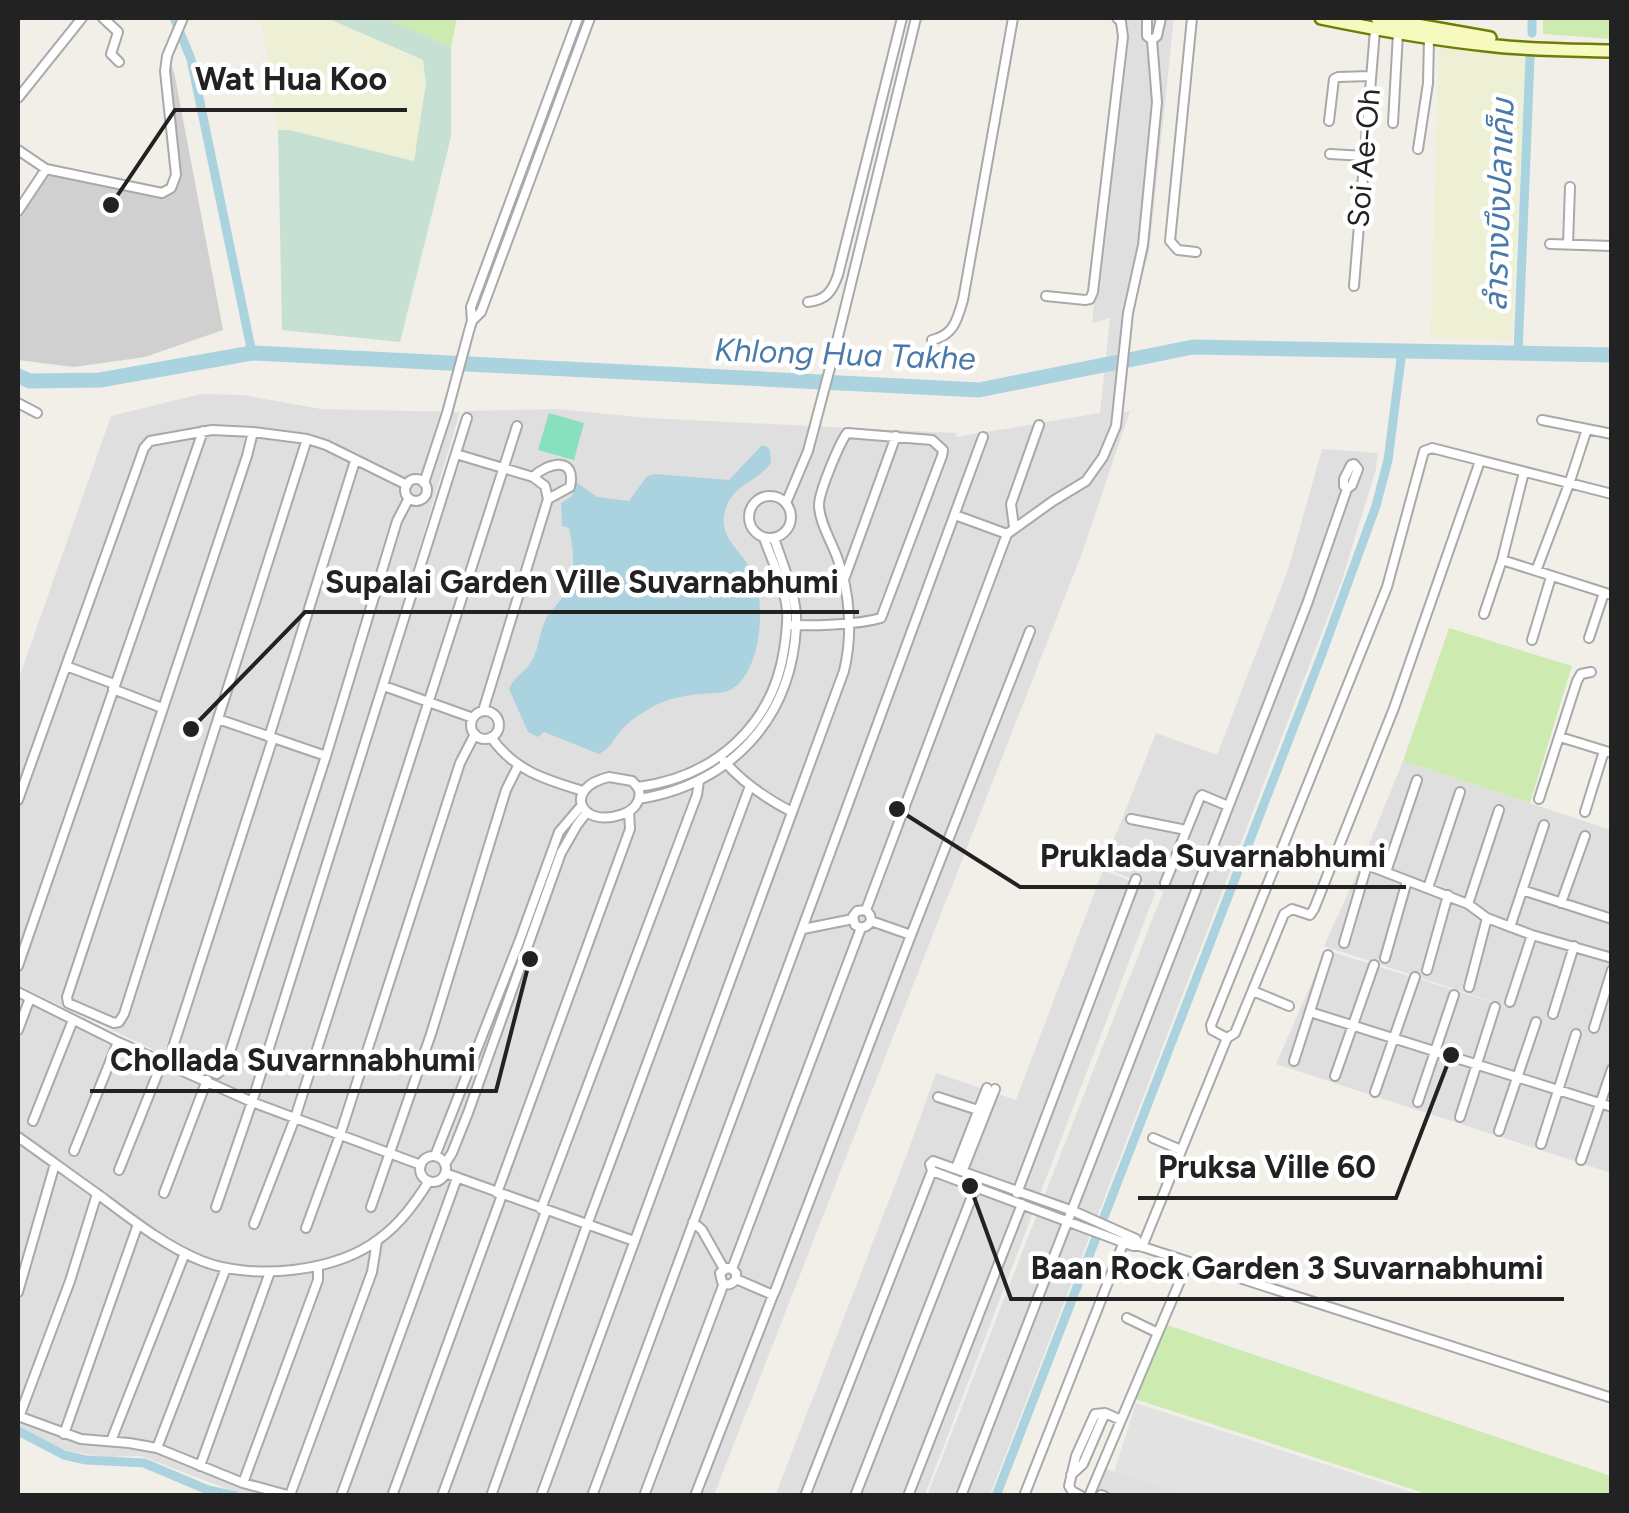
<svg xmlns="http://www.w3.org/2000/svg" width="1629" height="1513" viewBox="0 0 1629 1513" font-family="Figtree,'Noto Sans Thai',sans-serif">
	<rect width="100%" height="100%" fill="#f2efe9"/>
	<path fill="#e0dfdf" d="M1124 18H1174L1149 253 1137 289 1127 332 1116 414 1130 411 1082 553 714 1495H243L141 1456 102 1457 60 1449 18 1427V987L251 1099 289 974 250 1096 18 985V681L111 416 201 394 243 395 321 409 460 412 342 805 464 411 557 409 648 418 957 433 956 437 1100 413 1110 318 1092 323Z
		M1322 449 1378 453 1376 469 1341 583 990 1495 927 1496 1163 892 1103 867 1156 733 1217 755 1288 570Z
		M1403 761 1611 830V1173L1276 1064 1326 950 1527 1013 1324 946 1357 874Z
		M1103 870 1156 891 925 1495 775 1496 910 1146 936 1073 1016 1100Z
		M1106 1469 1187 1495 1095 1496Z"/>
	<path fill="#d0d0d0" d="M167 56 174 72 223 330 145 357 74 367 18 360V212L46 169 161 193 171 188 176 175Z"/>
	<path fill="#eef0d5" d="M261 18H327L424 61 426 83 415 161 290 130H278Z
		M1439 47 1526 57 1512 340 1430 338Z"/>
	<path fill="#cdebb0" d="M385 18H457L451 47Z
		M1543 18H1611V39L1543 34Z
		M1449 628 1572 666 1530 803 1403 761Z
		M1167 1325 1611 1476V1495H1430L1135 1399Z"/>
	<path fill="#c6e0d4" d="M327 18H385L451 47V137L400 342 282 330 278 130H290L414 161 426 83 423 60Z"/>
	<path fill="#88e0be" d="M549 413 584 423 574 460 538 450Z"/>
	<path fill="#e2e2e2" d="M1136 1403 1420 1495H1187L1114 1472Z"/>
	<path fill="#aad3df" d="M761 446H766L770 450 771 463C755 484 733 483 725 511 718 538 741 550 752 571 767 600 762 674 730 690 721 694 709 693 700 694 681 696 665 699 649 709 638 715 627 723 619 733 612 742 609 749 599 754L544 732 538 737 528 732 509 689C513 678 522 674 529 665 539 652 538 636 545 621 549 611 558 605 563 596 577 575 574 550 569 528L562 526 561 503 572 496 576 482 597 497 629 501 647 476 655 474 729 480Z"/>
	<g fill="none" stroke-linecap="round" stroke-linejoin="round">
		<path stroke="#aad3df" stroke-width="9" d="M174 18 191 59 252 353
			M1532 33V18
			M1518 353 1530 58
			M18 1431 64 1455 86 1460 144 1463 208 1490 236 1496
			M996 1496 1320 659 1376 506 1388 460 1402 351"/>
		<path stroke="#aad3df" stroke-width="15" d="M18 376 30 381 100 380 252 353 979 390 1193 347 1612 355"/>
		<defs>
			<path id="minor" d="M103 18 118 32 111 54 119 62
				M1192 18 1170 241 1178 250 1196 252
				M1152 40 1157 36 1161 18
				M18 98 82 18
				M1329 121 1334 79 1338 77 1371 76
				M1393 123 1398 33
				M1418 149 1428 83 1429 38
				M18 150 46 169 162 193 171 188 176 175 165 71 167 56 183 18
				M1330 154 1365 156
				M18 211 46 169
				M1550 244 1612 246
				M1568 244 1570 187
				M1354 286 1375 30
				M1046 296 1085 300 1090 299 1093 292 1123 37 1121 22 1117 18
				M808 302C826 300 832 292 838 275L902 18
				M472 321 481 312 590 18
				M932 340C954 335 957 320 963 300L1013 18
				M18 403 37 413
				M1542 420 1612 434
				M253 432 247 456 67 997 68 1003 114 1023 119 1022 124 1014 307 439
				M456 454 533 477 545 486 548 499 483 711
				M533 477C548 462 577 456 570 487L548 499
				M405 490a11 11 0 1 1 22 0a11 11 0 1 1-22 0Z
				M424 483 447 413 469 331 472 321 471 307 578 18
				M749 517a21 21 0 1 1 42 0a21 21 0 1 1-42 0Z
				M786 503 808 451 835 349 916 18
				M955 515 1007 534
				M1014 527 1011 504 1039 425
				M1502 560 1612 595
				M1536 571 1569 484 1587 429
				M845 577 896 436
				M1484 614 1502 560 1524 472
				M1589 638 1604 593
				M1532 640 1551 577
				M66 666 114 684
				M384 686 473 718
				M113 689 162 708
				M471 725a14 14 0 1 1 28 0a14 14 0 1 1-28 0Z
				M218 719 326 756
				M269 737 355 461
				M491 737C514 771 547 780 583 791
				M1560 737 1612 753
				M273 738 173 1047C180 1061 203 1068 217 1074L224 1068 228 1058 326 756 397 521 409 498
				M724 761C743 783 767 799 792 812
				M609 777 632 781C638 787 642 792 638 801 635 809 627 813 620 815 580 828 562 788 609 777Z
				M638 787C714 777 772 727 784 650 786 637 788 624 787 611 785 586 772 561 764 538
				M639 799C730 784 791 720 796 627 798 597 783 566 774 538
				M1539 799 1577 681 1581 674 1591 672
				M18 800 144 448 150 441 212 430 253 432 307 439 326 445 407 485
				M1585 812 1604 751
				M1131 819 1186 830
				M1386 872 1417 780
				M1165 883 1200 797 1202 795 1228 806
				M1428 888 1460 792
				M1522 890 1612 919
				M1561 903 1585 836
				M1468 904 1499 810
				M866 910 1007 534 1053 501 1086 481 1103 457 1116 426 1128 313 1143 245 1157 102 1152 40 1147 36V18
				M871 921C867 928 861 929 855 925L853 916 857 911 866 910 870 915 871 921 911 935
				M1510 927 1544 825
				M803 929 853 919
				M1344 943 1367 865 1468 904 1487 918 1532 935 1612 958
				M1385 958 1407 881
				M18 966 203 431
				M1427 970 1448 895
				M1469 987 1487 918
				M1253 991 1289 1006
				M18 992 118 1042 252 1102 421 1165
				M1510 1002 1532 935
				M1310 1012 1612 1107
				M1553 1014 1574 946
				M1594 1028 1612 970
				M18 1030 30 998
				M1227 1038 1212 1030 1211 1025 1387 587 1424 451 1432 448 1612 494
				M1294 1061 1328 955
				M1335 1076 1374 965
				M1375 1092 1415 977
				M938 1097 978 1110
				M1418 1102 1454 995
				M1460 1117 1495 1007
				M33 1121 73 1020
				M1499 1131 1536 1022
				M18 1137C45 1156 72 1176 99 1195 131 1219 165 1246 202 1261 253 1281 336 1272 379 1239 400 1224 415 1203 429 1181
				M1153 1138 1181 1150
				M1541 1144 1576 1034
				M74 1151 118 1042
				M435 1156 519 942 559 832 582 805
				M420 1169a13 13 0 1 1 26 0a13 13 0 1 1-26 0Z
				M1581 1160 1612 1069
				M933 1161 1073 1211 1136 1239 1140 1246H1133L932 1171 930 1164Z
				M445 1164 452 1153 468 1113 561 853 577 825 587 812
				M956 1168 987 1088
				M119 1170 163 1060
				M963 1170 995 1089
				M445 1173 634 1241
				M164 1193 207 1080
				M497 1193 630 829 629 812
				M1017 1193 1136 879
				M216 1207 252 1102 467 418
				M371 1207 431 1034 506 790 518 766
				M541 1209 697 795 699 781
				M693 1222 702 1230 724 1269
				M254 1224 295 1118 517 426
				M306 1228 340 1135 460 763 475 734
				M1140 1246 1612 1398
				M1142 1247 1227 1038 1235 1033 1284 914 1292 909 1310 915 1314 909 1394 708 1480 461
				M732 1269 861 928
				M736 1279V1273L732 1269 727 1268 720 1273 722 1282C727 1286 732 1285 736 1279L773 1295 775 1291 911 935 1030 631
				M18 1292 55 1164
				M1127 1318 1158 1333
				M18 1416 81 1439 129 1443 157 1448 243 1483 291 1496
				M19 1417 70 1281 97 1194
				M64 1434 138 1224
				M111 1441 185 1253
				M157 1448 226 1268
				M200 1466 270 1272
				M1071 1475 1083 1464 1105 1413
				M243 1483 318 1280V1266
				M290 1495 372 1272 377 1241
				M1101 1495 1104 1496
				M341 1496 457 1178
				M392 1496 502 1195
				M442 1496 546 1211
				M491 1496 587 1225 750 786
				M541 1496 844 671C853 634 850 592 837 557 831 541 819 521 819 505 819 492 839 444 847 433L932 440 943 450 942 456 881 618C857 625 812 626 787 625
				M592 1496C721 1142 855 791 983 437
				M644 1496 724 1283
				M695 1496 773 1295
				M805 1496 932 1171
				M855 1496 976 1186
				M908 1496 1022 1204
				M961 1496 1307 604 1347 489 1352 485 1358 469 1354 464 1351 465 1344 479V486L1347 489
				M1024 1496 1125 1239
				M1081 1496 1072 1491 1069 1486 1076 1456 1095 1414 1105 1413 1121 1420
				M1089 1496 1188 1262"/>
			<path id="secondary" d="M1321 18C1379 30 1437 40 1496 46 1534 50 1573 50 1612 51
				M1377 18 1490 38"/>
		</defs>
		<use href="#minor" stroke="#a9a9a9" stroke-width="12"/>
		<use href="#secondary" stroke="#707d05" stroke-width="16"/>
		<use href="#minor" stroke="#fff" stroke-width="8"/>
		<use href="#secondary" stroke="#f7fabf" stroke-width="11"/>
	</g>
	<g text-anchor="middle" stroke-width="9" stroke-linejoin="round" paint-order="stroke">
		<g font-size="30" fill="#222" stroke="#fff">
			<text transform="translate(1364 158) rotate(-85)" y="10">Soi Ae-Oh</text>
		</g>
		<g font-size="32" font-style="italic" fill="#4a7aab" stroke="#fff">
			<text transform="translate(1499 205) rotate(-88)" y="11">ลำรางบึงปลาเค็ม</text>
			<text transform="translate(845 354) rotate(2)" y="11">Khlong Hua Takhe</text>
		</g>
	</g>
	<path fill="none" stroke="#222" stroke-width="4" d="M111 205L175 110H407M191 729L305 612H859M897 809L1020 887H1406M530 959L496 1091H90M1451 1055L1396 1198H1138M970 1186L1011 1299H1564"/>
	<g fill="#222" stroke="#fff" stroke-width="4">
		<circle cx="111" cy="205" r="10"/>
		<circle cx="191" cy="729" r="10"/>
		<circle cx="897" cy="809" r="10"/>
		<circle cx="530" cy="959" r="10"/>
		<circle cx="1451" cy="1055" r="10"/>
		<circle cx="970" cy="1186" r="10"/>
	</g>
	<g font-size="32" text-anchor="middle" font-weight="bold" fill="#222" stroke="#fff" stroke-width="9" stroke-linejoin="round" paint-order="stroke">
		<text x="291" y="90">Wat Hua Koo</text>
		<text x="582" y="593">Supalai Garden Ville Suvarnabhumi</text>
		<text x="1213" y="867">Pruklada Suvarnabhumi</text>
		<text x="293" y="1071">Chollada Suvarnnabhumi</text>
		<text x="1267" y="1178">Pruksa Ville 60</text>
		<text x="1287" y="1279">Baan Rock Garden 3 Suvarnabhumi</text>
	</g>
	<rect width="1629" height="1513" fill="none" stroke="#222222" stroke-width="40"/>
</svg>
